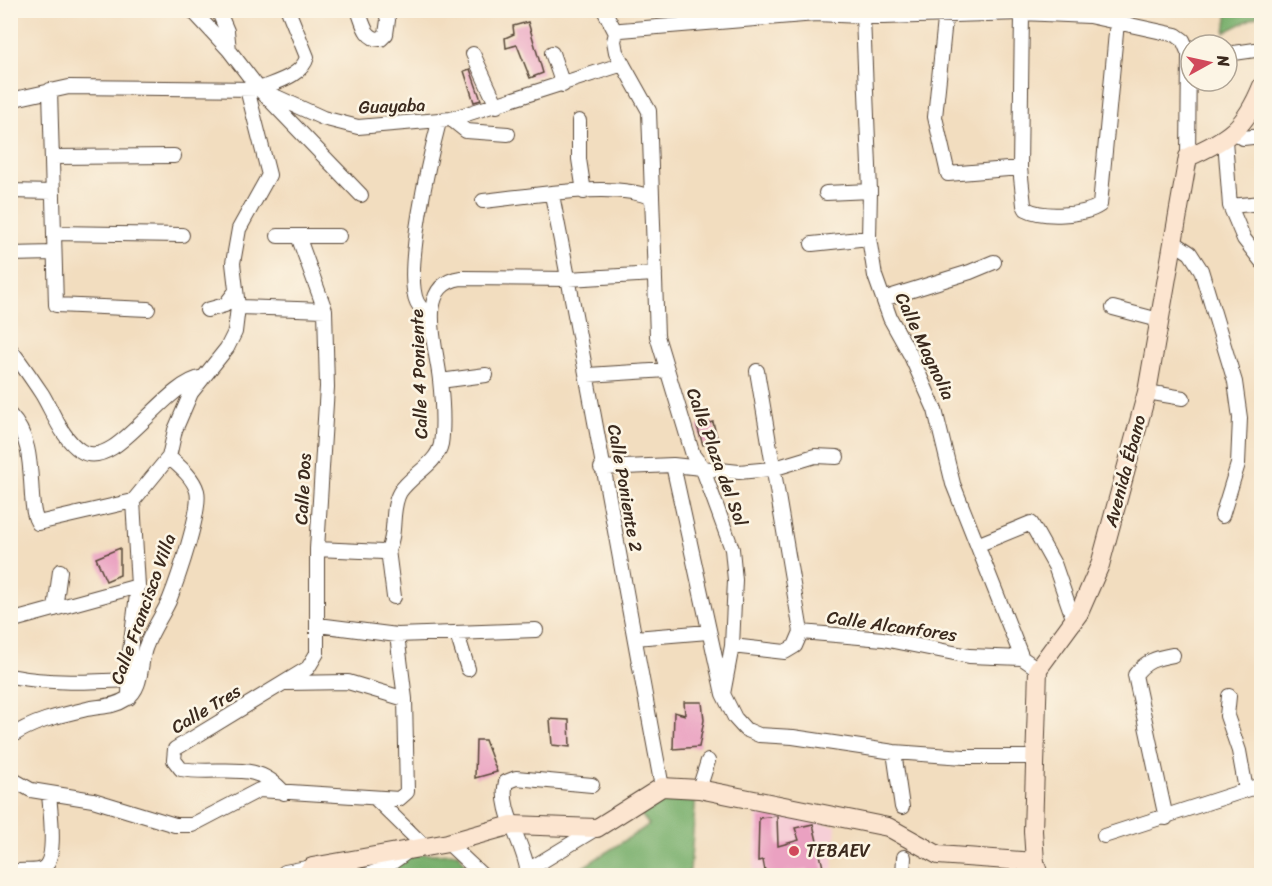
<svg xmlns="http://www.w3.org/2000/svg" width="1272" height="886" viewBox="0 0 1272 886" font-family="Sriracha,sans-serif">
	<rect width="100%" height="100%" fill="#fcf5e5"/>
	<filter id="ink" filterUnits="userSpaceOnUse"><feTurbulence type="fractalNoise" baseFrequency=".0167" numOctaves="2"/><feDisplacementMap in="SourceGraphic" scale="12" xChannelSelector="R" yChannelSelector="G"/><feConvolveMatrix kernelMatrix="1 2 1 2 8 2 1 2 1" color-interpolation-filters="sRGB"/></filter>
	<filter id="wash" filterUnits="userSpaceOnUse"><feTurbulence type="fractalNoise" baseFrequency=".008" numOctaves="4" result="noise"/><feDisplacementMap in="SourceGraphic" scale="24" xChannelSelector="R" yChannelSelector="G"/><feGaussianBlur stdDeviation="1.35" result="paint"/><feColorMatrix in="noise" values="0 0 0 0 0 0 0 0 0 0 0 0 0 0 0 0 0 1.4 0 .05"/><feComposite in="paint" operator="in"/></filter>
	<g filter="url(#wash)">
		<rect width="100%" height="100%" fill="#f2ddbf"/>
		<path fill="#f6cfd7" d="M757 809 836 826 832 875 753 876Z"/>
		<path fill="#78af6c" stroke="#5a6c45" stroke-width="1.5" d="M1228 11H1261V14L1225 32Z
			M649 791 696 795 690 871 677 876H569L649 825 631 802Z
			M458 853 473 876H366L403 855Z"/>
		<g id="blocks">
			<path fill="#eaa1c1" d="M528 22 543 73 530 78 517 45 506 48 505 38 514 34 513 26Z
				M470 69 481 100 474 102 464 71Z
				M713 422 718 442 703 445 697 426Z
				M120 548V575L106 581 96 558Z
				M684 702H702L704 720 699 747 673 749 674 712 685 715Z
				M550 719 569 720 570 747 552 745Z
				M476 740H485L497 772 475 778Z
				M777 816 778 846 799 840 795 828 813 824 825 876H809L808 870 766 876 763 860 758 861 759 818Z"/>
		</g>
	</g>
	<g filter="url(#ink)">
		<use href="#blocks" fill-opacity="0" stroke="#564536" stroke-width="1.5"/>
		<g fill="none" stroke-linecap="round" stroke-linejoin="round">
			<defs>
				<path id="street" d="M192 10 229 50 259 89 361 195
					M218 10 227 31 229 50
					M358 10C363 22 365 40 381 39L386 34 388 20 385 10
					M604 10 616 33
					M946 10 935 117 948 174 1020 168
					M1022 13 1020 168 1024 205 1026 209C1043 218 1084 216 1100 205L1117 22
					M863 17 870 191 869 238 875 276 890 318 910 354 935 410 953 484 1022 658 1038 669
					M616 33 621 30 816 14 883 17 1022 13 1089 16 1176 35 1183 40 1189 54 1188 157
					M616 33 614 41 616 52 649 111 657 336 693 455 702 467 732 549 735 580 732 646 723 694
					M552 53 563 85
					M473 54 497 106
					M1227 54 1262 49
					M259 89C276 82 302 76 307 57L288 10
					M50 90 56 305 148 309
					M10 100 69 87 259 89 323 118 358 127 451 119 623 64
					M451 119 466 131 508 134
					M579 121V159L584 192
					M1235 132 1243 138 1262 136
					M1225 140 1230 206 1244 239 1262 262
					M52 157 174 156
					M10 191 53 192
					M826 193 870 191
					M552 195C591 392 625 590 662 787
					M483 201C525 197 616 180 652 198
					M1230 206 1262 203
					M54 233 182 235
					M278 236H339
					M1172 241 1190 253 1201 270 1235 382 1240 418 1238 464 1222 516
					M812 244 869 238
					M10 254 54 253
					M883 299 970 272 994 262
					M238 307 325 310
					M1113 308 1159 320
					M207 310 225 305 236 291
					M431 320C427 314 420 308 417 302 403 273 430 156 439 122
					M10 349C22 364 32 379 42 394 53 412 62 439 81 451 116 473 162 383 204 377
					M757 371 801 632
					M588 375 667 370
					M440 381 486 375
					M1147 392 1183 398
					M10 415C31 437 30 466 32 496 33 506 33 515 38 523L133 501 169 457 175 430 191 393 227 348 235 332 238 307 233 263 239 229 269 175 247 89
					M673 465 723 694 735 718 745 729 759 735 793 737 894 752 964 757H1037
					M601 468 673 465 739 472 772 469 815 456 837 457
					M977 545 1031 523 1055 566 1074 621
					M317 549 383 552 388 550
					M388 550C397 532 390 509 400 492 411 475 437 464 441 444 444 425 442 399 440 380 437 348 414 285 461 278L568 279 655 274
					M388 550 394 597
					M55 609 60 571
					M10 621 138 586
					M318 625 397 635 536 630
					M801 632 883 639 969 656 1022 658
					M457 634 468 669
					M635 638 708 632
					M732 646 785 652 795 646 801 632
					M10 676C50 684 89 682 129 680
					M287 683 348 682 405 699
					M1229 696 1227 716 1239 751 1246 790
					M129 698 130 651 138 586 133 501
					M10 737C33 721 61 715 87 709 101 706 114 707 126 699 144 688 139 662 146 646 152 630 162 616 169 601 177 581 202 510 197 491 193 477 179 466 169 457
					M894 752 902 807
					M10 778 31 790 93 800 175 825H192L259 790 399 799 407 792 405 699 397 635
					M699 789 708 761
					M284 793C256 758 219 776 181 769L174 760 175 749 308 668 317 653V549L327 387 325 310 298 236
					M375 798 425 847
					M1166 818 1135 675C1145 661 1156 658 1173 655
					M1104 836 1262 785
					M448 843 483 876
					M528 870 597 828
					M18 871C25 870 36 872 42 869 58 861 50 810 49 794
					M285 872 312 867
					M364 876 383 869 407 852
					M528 876C527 847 498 811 506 782L516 778 592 785
					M903 876 904 857"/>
				<path id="secondary" d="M305 876 312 867 448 843 512 825 597 828 662 787 699 789 888 827 938 855 1035 862
					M1039 876 1035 862 1033 831 1038 669 1079 613 1100 565 1147 392 1188 157C1229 139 1245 128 1262 86"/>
			</defs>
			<use href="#street" stroke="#564536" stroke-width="16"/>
			<use href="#secondary" stroke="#564536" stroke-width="20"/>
			<use href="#street" stroke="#fff" stroke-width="14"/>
			<use href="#secondary" stroke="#fce5d0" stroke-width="18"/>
		</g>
	</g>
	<circle fill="#d1495b" stroke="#fcf5e5" stroke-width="2" cx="794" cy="851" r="6"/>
	<g text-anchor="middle" stroke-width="5" stroke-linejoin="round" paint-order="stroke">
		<g font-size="18" fill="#3b2a1e" stroke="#fcf5e5">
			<text transform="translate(392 106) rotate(-2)" y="6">Guayaba</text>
			<text transform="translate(925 346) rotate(65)" y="6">Calle Magnolia</text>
			<text transform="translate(419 374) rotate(-92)" y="6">Calle 4 Poniente</text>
			<text transform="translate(717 457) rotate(70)" y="6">Calle Plaza del Sol</text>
			<text transform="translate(1125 471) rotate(-75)" y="6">Avenida Ébano</text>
			<text transform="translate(625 488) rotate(80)" y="6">Calle Poniente 2</text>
			<text transform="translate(303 489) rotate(-87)" y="6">Calle Dos</text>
			<text transform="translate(143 609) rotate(-70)" y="6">Calle Francisco Villa</text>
			<text transform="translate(892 626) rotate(8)" y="6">Calle Alcanfores</text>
			<text transform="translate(206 709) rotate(-31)" y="6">Calle Tres</text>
		</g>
		<g font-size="18" fill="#3b2a1e" stroke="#fcf5e5" text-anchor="start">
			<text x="806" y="857">TEBAEV</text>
		</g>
	</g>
	<rect width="1272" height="886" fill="none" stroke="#fcf5e5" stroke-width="36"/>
	<g transform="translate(1209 63) rotate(82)"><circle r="28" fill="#fcf5e5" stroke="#afa495" stroke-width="1.5"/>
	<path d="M0-4.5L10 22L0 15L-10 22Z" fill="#d1495b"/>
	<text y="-9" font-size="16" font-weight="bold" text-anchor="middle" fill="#3b2a1e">N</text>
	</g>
</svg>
